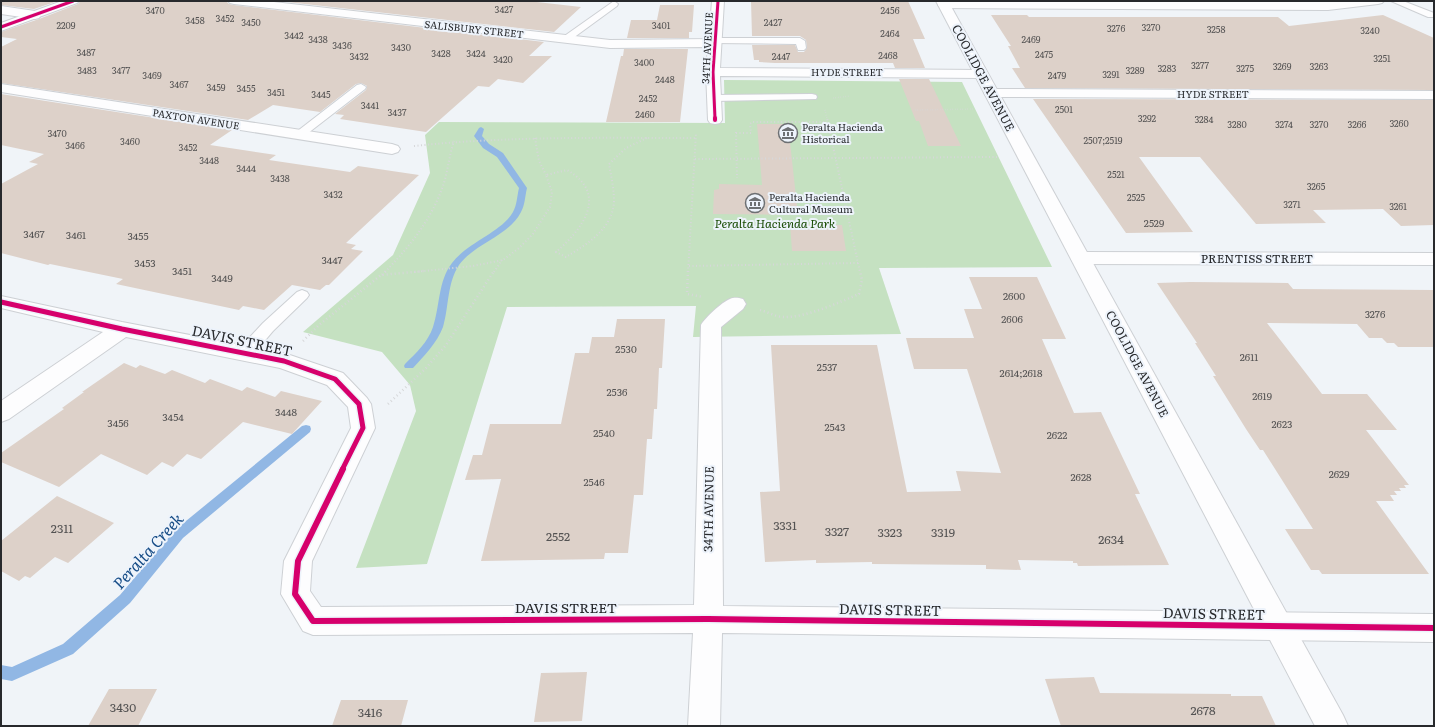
<svg xmlns="http://www.w3.org/2000/svg" width="1435" height="727" viewBox="0 0 1435 727" font-family="Literata,serif">
	<rect width="100%" height="100%" fill="#f0f4f8"/>
	<path fill="#c5e1c1" d="M724 80 962 82 1052 267 879 268 901 334 693 337 696 306 507 307 427 564 356 568 416 411 410 385 382 352 303 332 393 255 430 173 425 135 439 122 725 123Z"/>
	<g fill="none" stroke-linecap="round" stroke-linejoin="round">
		<path fill="#91b7e4" fill-rule="evenodd" d="M481 127 484 129 482 136 489 144 503 153 527 188C525 196 525 205 521 212 509 236 475 243 459 265 447 283 449 307 443 327 437 343 424 356 413 368H405L404 366 405 364C416 353 428 342 433 327 440 306 438 281 452 263 468 242 502 232 513 212 517 205 517 196 519 188L497 157 483 148 474 136 479 128Z
			M306 425 310 426 311 429 310 432 183 538 130 603 73 654 12 681 1 679V665L12 667 63 644 120 595 175 530 302 426Z"/>
	</g>
	<path fill="#ddd1c9" d="M1 1H58L34 9 1 5Z
		M80 1H226L229 4 234 5 544 42 529 56H552L523 83 498 79 489 87 478 86 426 132 340 119 344 115 335 114 366 90 367 86 361 83 356 84 320 112 273 105 248 120 1 83V47L17 39 1 37V32L39 19 78 4Z
		M278 1H528L581 7 554 32Z
		M751 1H908L925 39H913L925 68H895L893 63H775L759 62V60H754L752 45H795L798 52H804L807 48 806 40 800 36H752Z
		M660 5H694L692 32H689V38H627L631 20H657Z
		M991 15H1027L1029 17H1278L1289 26 1383 15 1434 38V90L1025 88 1012 68H1020L1008 46H1011Z
		M624 49H688L680 122H606L621 56H623Z
		M899 79H929L961 146H928L919 121H916Z
		M1 94 232 130 210 145 276 155 269 160 350 172 358 166 419 175 346 243 356 245 351 249 363 251 329 285H326L320 290 292 285 264 310 243 306 239 310 116 284 123 279 50 264 48 265 1 253V184L38 164 29 162 44 154 1 145Z
		M1033 99 1434 100V225L1401 226 1383 209 1313 210 1326 223 1256 224 1200 157H1139L1193 232 1126 233Z
		M757 124H788L798 215 713 214 714 190 719 189V184L762 185Z
		M790 224 842 225 846 251H792Z
		M969 277H1037L1066 339H1042L1074 413 1101 412 1140 494H1135L1169 565 1078 566 1077 563H1073V561L1018 560 1021 570 986 569V565L872 564V562L816 563V560L765 562 760 492 780 491 771 345H877L907 492 961 491 956 471 1001 473 967 369H914L906 338H974L964 309H982Z
		M1190 282 1288 283 1293 289 1434 290V347H1398L1394 343H1387L1382 338H1369L1357 324 1267 323 1322 394H1367L1397 430H1366L1409 485H1404L1406 488H1399L1401 491H1394L1397 495H1390L1394 501H1376L1429 574H1322L1319 570H1311L1285 529H1313L1263 450H1260L1246 429 1213 376H1216L1195 343H1197L1157 283Z
		M617 319H665L662 368H659L657 409H654L652 439H647L643 495H634L628 553H605L604 559 481 561 501 479 465 480 473 455H482L490 424H561L575 353H589L592 337H614Z
		M124 363 136 368 140 365 165 374 172 370 205 383 210 379 242 391 247 387 275 397 281 391 322 401 292 434 243 422 201 459 187 454 173 467 162 462 147 475 101 454 59 487 1 462V453L64 409 62 408 84 392H82Z
		M57 496 114 523 68 563 55 557 30 578 25 576 19 581 1 571V541Z
		M587 672 582 721 534 722 541 673Z
		M1094 677 1100 693 1231 694V696H1262L1276 726H1061L1045 679Z
		M109 689H157L138 726H88Z
		M341 700H408L401 726H332Z"/>
	<g fill="none" stroke-linecap="round" stroke-linejoin="round">
		<defs>
			<path id="service" d="M614 1 618 4 617 6 569 41H563L561 39 563 37Z
				M1391 1H1403L1434 13V17H1428Z
				M715 38H800L805 41 806 48 804 50H798L796 44 712 43 710 41 712 39Z
				M361 84 366 87 365 89 303 137H295L293 135 295 133 357 85Z
				M812 94 816 95 817 97 816 99 714 101 709 98 714 95Z
				M302 290 307 292 309 295 307 298 273 331 251 357 245 358 239 357 237 353 239 349 263 323 297 292Z"/>
			<path id="minor" d="M228 1H265L610 40 709 39 712 1H724L720 68 981 70 986 71 988 74 986 77 981 78 720 76 722 120 720 123 715 124 710 123 708 120 706 72 708 47 610 48 234 4 230 3Z
				M1343 1H1384L1382 3 1378 4 1328 10 944 8 940 7 938 5 940 3 944 2H1328Z
				M1 6 35 11 39 12 41 15 39 18 35 19 1 14Z
				M1 84 392 144 398 146 400 149 398 152 392 154 1 92Z
				M991 89 1434 91V99L991 97 986 96 984 93 986 90Z
				M1080 252 1434 253V265L1080 264 1073 262 1071 258 1073 254Z
				M1 296 122 322 284 353 343 373 367 398 371 404 375 428 312 561 310 591 321 607 694 605 701 325C705 318 722 302 730 299 735 297 738 298 743 299L746 304 743 309 721 327 723 606 1434 614V642L722 633 720 726H688L693 633 313 635 303 631 281 594 284 561 351 428 348 407 327 385 280 368 126 337 9 419 1 422V401L103 332 1 308Z"/>
			<path id="tertiary" d="M936 1H948L1343 715 1348 726H1315Z"/>
			<path id="secondary" d="M62 1H79L77 3 1 31V23Z"/>
		</defs>
		<use href="#service" stroke="#cdd0d4" stroke-width="2"/>
		<use href="#minor" stroke="#cdd0d4" stroke-width="2"/>
		<use href="#tertiary" stroke="#cdd0d4" stroke-width="2"/>
		<use href="#secondary" stroke="#cdd0d4" stroke-width="2"/>
		<path stroke="#d6d7d9" stroke-width="1.5" stroke-dasharray="0.5 2" stroke-linecap="butt" d="M833 98 850 96
			M825 110 827 119
			M915 110 973 109"/>
		<path stroke="#d6d7d9" stroke-width="2" stroke-dasharray="1 2.5" stroke-linecap="butt" d="M736 132 737 178
			M736 133H751L750 124 752 122H827
			M535 138 539 161 546 175
			M414 146C508 136 601 138 695 138
			M695 159 997 157
			M858 263 860 272
			M689 266 858 263 827 118
			M385 272C410 246 431 220 443 186 448 171 449 156 454 141
			M414 272 473 266 503 260 519 248 533 234 550 207 552 192 546 175 567 170C609 194 583 229 556 252L566 257C587 244 613 229 614 201 614 188 611 176 609 164L626 148 647 138
			M494 272 502 260
			M688 272 696 133"/>
		<path stroke="#d6d7d9" stroke-width="2.5" stroke-dasharray="1 3" stroke-linecap="butt" d="M688 271 687 294 703 297
			M382 275 386 271
			M760 310C768 312 776 317 784 317 805 318 840 302 859 294L862 280 860 271
			M303 341 319 325 381 275 424 271
			M388 404 426 368 446 345 494 271"/>
		<use href="#service" fill="#fdfdfe" fill-rule="evenodd"/>
		<use href="#minor" fill="#fdfdfe" fill-rule="evenodd"/>
		<use href="#tertiary" fill="#fdfdfe" fill-rule="evenodd"/>
		<use href="#secondary" fill="#fdfdfe" fill-rule="evenodd"/>
		<defs>
			<path id="cycleway-far3" d="M1 27 73 1
				M715 119 713 72 718 1"/>
			<path id="cycleway-far2" d="M715 118V120"/>
			<path id="cycleway-far1" d="M1 302 122 329 284 361 335 379 359 404 363 428 342 470"/>
			<path id="cycleway" d="M343 469 298 561 295 594 313 621 708 619 1434 628"/>
		</defs>
		<use href="#cycleway-far3" stroke="#edf3fb" stroke-width="4.5"/>
		<use href="#cycleway-far2" stroke="#edf3fb" stroke-width="6"/>
		<use href="#cycleway-far1" stroke="#edf3fb" stroke-width="8"/>
		<use href="#cycleway" stroke="#edf3fb" stroke-width="9"/>
		<use href="#cycleway-far3" stroke="#d6006c" stroke-width="3"/>
		<use href="#cycleway-far2" stroke="#d6006c" stroke-width="4"/>
		<use href="#cycleway-far1" stroke="#d6006c" stroke-width="5"/>
		<use href="#cycleway" stroke="#d6006c" stroke-width="6"/>
	</g>
	<defs>
		<symbol id="museum-ring" viewBox="-11 -11 22 22"><circle r="9.5" fill="#edf3fb" stroke="#6d7073" stroke-width="1.5"/><path d="M0-6L6-3V-2H-6V-3ZM-5-1h2V3h-2ZM-1-1h2V3h-2ZM3-1h2V3H3ZM-6 4H6V6H-6Z" fill="#6d7073"/></symbol>
	</defs>
	<g fill-rule="evenodd">
		<use href="#museum-ring" x="777" y="122" width="22" height="22"/>
		<use href="#museum-ring" x="744" y="192" width="22" height="22"/>
	</g>
	<g text-anchor="middle" stroke-width="4" stroke-linejoin="round" paint-order="stroke">
		<g font-size="9" fill="#545353">
			<text x="504" y="13">3427</text>
			<text x="155" y="14">3470</text>
			<text x="890" y="14">2456</text>
			<text x="225" y="22">3452</text>
			<text x="195" y="24">3458</text>
			<text x="251" y="26">3450</text>
			<text x="773" y="26">2427</text>
			<text x="66" y="29">2209</text>
			<text x="661" y="29">3401</text>
			<text x="1151" y="31">3270</text>
			<text x="1116" y="32">3276</text>
			<text x="1216" y="33">3258</text>
			<text x="1370" y="34">3240</text>
			<text x="890" y="37">2464</text>
			<text x="294" y="39">3442</text>
			<text x="318" y="43">3438</text>
			<text x="1031" y="43">2469</text>
			<text x="342" y="49">3436</text>
			<text x="401" y="51">3430</text>
			<text x="86" y="56">3487</text>
			<text x="441" y="57">3428</text>
			<text x="476" y="57">3424</text>
			<text x="1044" y="58">2475</text>
			<text x="888" y="59">2468</text>
			<text x="359" y="60">3432</text>
			<text x="781" y="60">2447</text>
			<text x="1382" y="62">3251</text>
			<text x="503" y="63">3420</text>
			<text x="644" y="66">3400</text>
			<text x="1200" y="69">3277</text>
			<text x="1282" y="70">3269</text>
			<text x="1319" y="70">3263</text>
			<text x="1167" y="72">3283</text>
			<text x="1245" y="72">3275</text>
			<text x="87" y="74">3483</text>
			<text x="121" y="74">3477</text>
			<text x="1135" y="74">3289</text>
			<text x="1111" y="78">3291</text>
			<text x="152" y="79">3469</text>
			<text x="1057" y="79">2479</text>
			<text x="665" y="83">2448</text>
			<text x="179" y="88">3467</text>
			<text x="216" y="91">3459</text>
			<text x="246" y="92">3455</text>
			<text x="276" y="96">3451</text>
			<text x="321" y="98">3445</text>
			<text x="648" y="102">2452</text>
			<text x="370" y="109">3441</text>
			<text x="1064" y="113">2501</text>
			<text x="397" y="116">3437</text>
			<text x="645" y="118">2460</text>
			<text x="1147" y="122">3292</text>
			<text x="1204" y="123">3284</text>
			<text x="1399" y="127">3260</text>
			<text x="1237" y="128">3280</text>
			<text x="1284" y="128">3274</text>
			<text x="1319" y="128">3270</text>
			<text x="1357" y="128">3266</text>
			<text x="57" y="137">3470</text>
			<text x="1103" y="144">2507;2519</text>
			<text x="130" y="145">3460</text>
			<text x="75" y="149">3466</text>
			<text x="188" y="151">3452</text>
			<text x="209" y="164">3448</text>
			<text x="246" y="172">3444</text>
			<text x="1116" y="178">2521</text>
			<text x="280" y="182">3438</text>
			<text x="1316" y="190">3265</text>
			<text x="333" y="198">3432</text>
			<text x="1136" y="201">2525</text>
			<text x="1292" y="208">3271</text>
			<text x="1398" y="210">3261</text>
		</g>
		<g font-size="10" fill="#27292c" stroke="#edf3fb">
			<text transform="translate(474 29) rotate(6)" y="4">SALISBURY STREET</text>
			<text transform="translate(707 48) rotate(-87)" y="4">34TH AVENUE</text>
			<text x="847" y="76">HYDE STREET</text>
			<text x="1213" y="98">HYDE STREET</text>
			<text transform="translate(196 119) rotate(9)" y="4">PAXTON AVENUE</text>
		</g>
		<g font-size="10" fill="#27292c" stroke="#edf3fb" text-anchor="start">
			<text x="802" y="131">Peralta Hacienda<tspan x="802" dy="12">Historical</tspan></text>
			<text x="769" y="201">Peralta Hacienda<tspan x="769" dy="12">Cultural Museum</tspan></text>
		</g>
		<g font-size="10" fill="#545353">
			<text x="1154" y="227">2529</text>
			<text x="34" y="238">3467</text>
			<text x="76" y="239">3461</text>
			<text x="138" y="240">3455</text>
			<text x="332" y="264">3447</text>
			<text x="145" y="267">3453</text>
			<text x="182" y="275">3451</text>
			<text x="222" y="282">3449</text>
			<text x="1014" y="300">2600</text>
			<text x="1375" y="318">3276</text>
			<text x="1012" y="323">2606</text>
			<text x="626" y="353">2530</text>
			<text x="1249" y="361">2611</text>
			<text x="827" y="371">2537</text>
			<text x="1021" y="377">2614;2618</text>
			<text x="617" y="396">2536</text>
			<text x="1262" y="400">2619</text>
			<text x="286" y="416">3448</text>
			<text x="173" y="421">3454</text>
			<text x="118" y="427">3456</text>
			<text x="1282" y="428">2623</text>
			<text x="835" y="431">2543</text>
			<text x="604" y="437">2540</text>
			<text x="1057" y="439">2622</text>
			<text x="1339" y="478">2629</text>
			<text x="1081" y="481">2628</text>
			<text x="594" y="486">2546</text>
		</g>
		<g font-size="12" fill="#27292c" stroke="#edf3fb">
			<text transform="translate(983 78) rotate(62)" y="4">COOLIDGE AVENUE</text>
			<text x="1257" y="263">PRENTISS STREET</text>
			<text transform="translate(1137 364) rotate(62)" y="4">COOLIDGE AVENUE</text>
			<text transform="translate(709 509) rotate(-89)" y="4">34TH AVENUE</text>
		</g>
		<g font-size="12" font-style="italic" fill="#174a02" stroke="#edf3fb">
			<text x="775" y="228">Peralta Hacienda Park</text>
		</g>
		<g font-size="12" fill="#545353">
			<text x="785" y="530">3331</text>
			<text x="62" y="533">2311</text>
			<text x="837" y="536">3327</text>
			<text x="890" y="537">3323</text>
			<text x="943" y="537">3319</text>
			<text x="558" y="541">2552</text>
			<text x="1111" y="544">2634</text>
			<text x="123" y="712">3430</text>
			<text x="1203" y="715">2678</text>
			<text x="370" y="717">3416</text>
		</g>
		<g font-size="14" fill="#27292c" stroke="#edf3fb">
			<text transform="translate(242 341) rotate(12)" y="5">DAVIS STREET</text>
			<text x="566" y="613">DAVIS STREET</text>
			<text transform="translate(890 610) rotate(1)" y="5">DAVIS STREET</text>
			<text transform="translate(1214 614) rotate(1)" y="5">DAVIS STREET</text>
		</g>
		<g font-size="16" font-style="italic" fill="#164c86" stroke="#edf3fb">
			<text transform="translate(148 551) rotate(-48)" y="6">Peralta Creek</text>
		</g>
	</g>
	<rect width="1435" height="727" fill="none" stroke="#27292c" stroke-width="4"/>
</svg>
